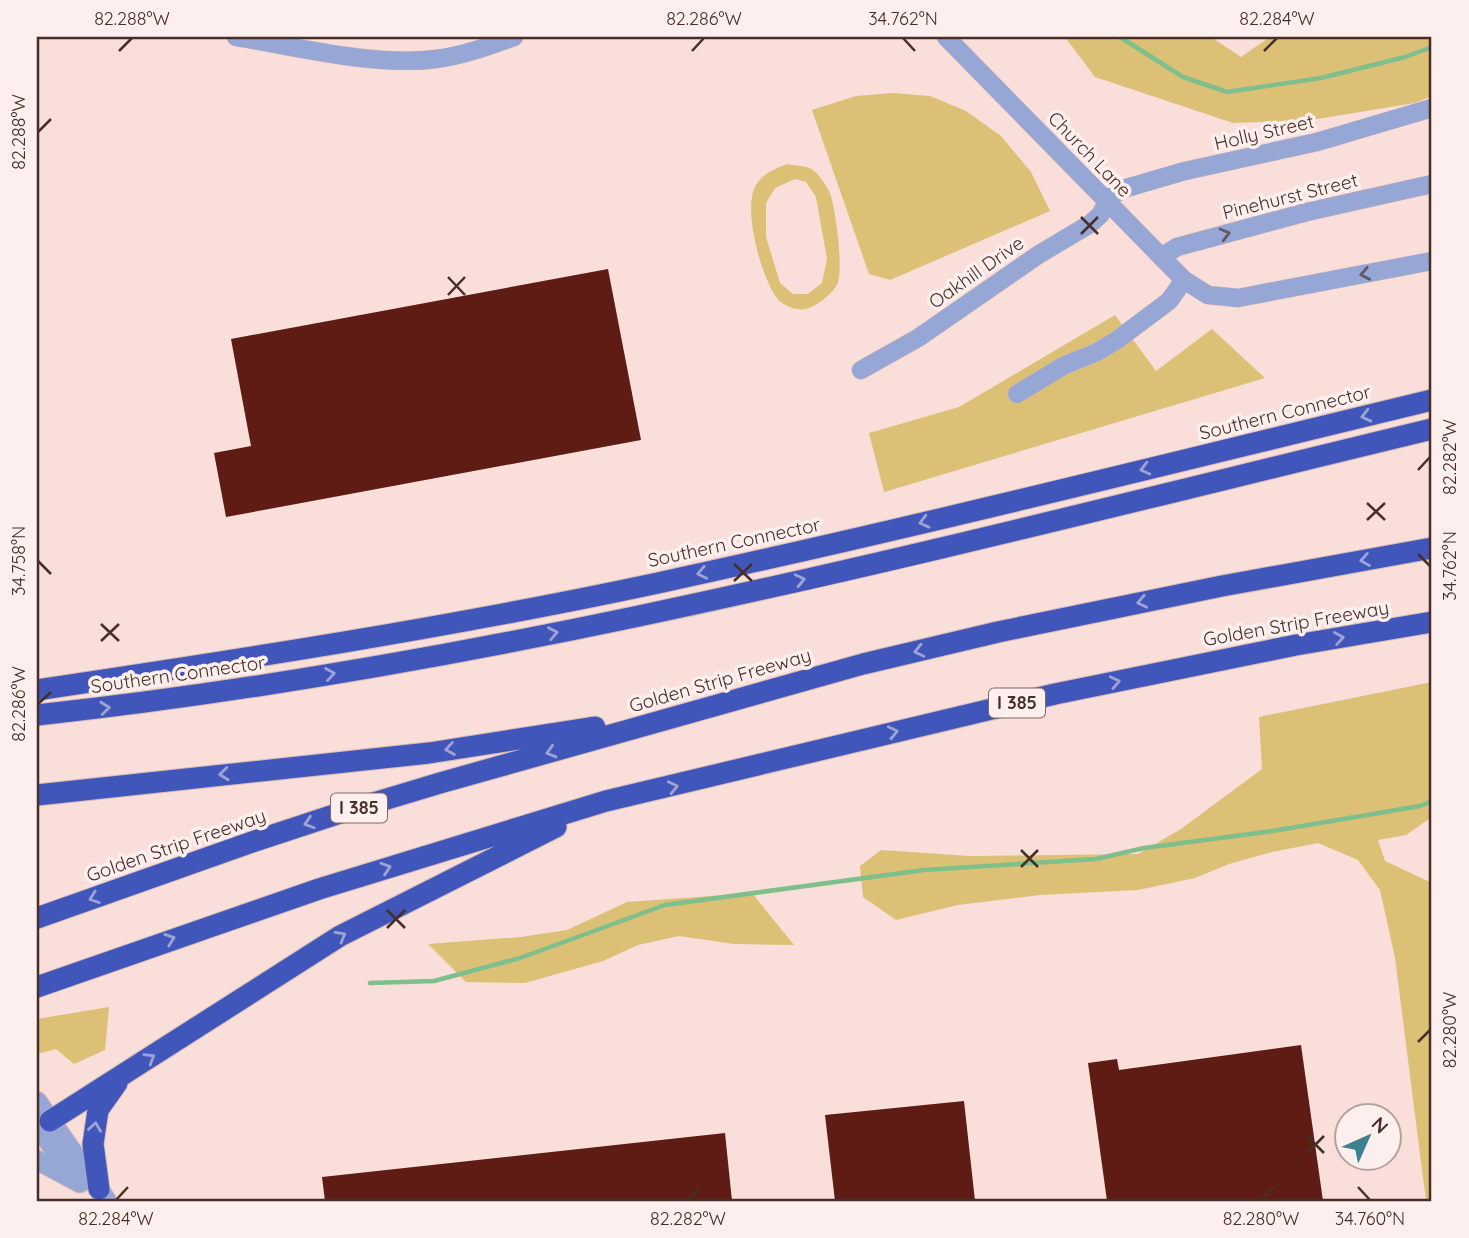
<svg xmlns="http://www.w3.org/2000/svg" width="1469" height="1238" viewBox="0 0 1469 1238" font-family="Quicksand,sans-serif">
	<rect width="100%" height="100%" fill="#f9ded9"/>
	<path fill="#dbc076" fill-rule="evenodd" d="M1065 37H1211L1241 57 1270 37H1432V96L1415 103 1311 120 1233 123 1095 77Z
		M893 93 930 96 966 111 1001 136 1031 172 1050 211 890 280 869 274 812 110 856 96Z
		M787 164C795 166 807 165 813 170 821 177 828 187 831 196 836 214 843 265 838 282 835 292 816 307 806 309 797 311 781 305 777 298 761 277 742 208 756 185 763 173 775 169 787 164ZM795 179 806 182 816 197 827 259 822 283 808 294H793L780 283 766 237V203L775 188Z
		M1115 315 1156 371 1212 329 1265 378 884 492 869 433 959 407Z
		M1432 682V817L1406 835 1378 840 1385 861 1432 883V1201H1426L1395 958 1380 890 1358 860 1318 843 1272 852 1229 864 1195 878 1138 890 1040 895 958 905 896 920 863 897 860 866 881 850 969 856 1138 854 1181 829 1262 769 1259 717Z
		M752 893 794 945 734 944 679 936 638 945 603 961 525 983 466 982 428 944 521 937 567 930 627 902Z
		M109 1007 105 1050 74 1064 56 1049 37 1054V1019Z"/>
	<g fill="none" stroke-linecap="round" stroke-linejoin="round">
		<path stroke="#7ebf8c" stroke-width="4.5" d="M1120 37 1183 77 1227 92 1321 78 1405 57 1432 47
			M370 983 434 981 520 958 665 905 924 870 1096 859 1144 848 1273 831 1420 806 1432 801"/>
	</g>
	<path fill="#5f1c14" d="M608 269 641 440 226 517 214 453 251 446 231 339Z
		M1301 1045 1323 1201H1107L1088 1063 1117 1059 1119 1070Z
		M964 1101 975 1201H835L825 1115Z
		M725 1133 732 1201H325L322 1177Z"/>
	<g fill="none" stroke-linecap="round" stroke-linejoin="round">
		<defs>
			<path id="minor" d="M236 37C297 47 376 67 436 59 462 56 489 46 514 37
				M946 37 1184 280 1208 295 1238 298 1432 261
				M1161 257 1177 247 1307 212 1432 184
				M861 370 918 338 1038 255 1090 224 1100 215 1111 196 1123 189 1185 171 1317 142 1432 108
				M1017 394 1063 366 1097 352 1117 340 1169 301 1184 280"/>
			<path id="tertiary" d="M37 1101 107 1201
				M37 1126 63 1161
				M37 1160 80 1183"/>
			<path id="motorway" d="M37 690C245 659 452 627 658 583 917 527 1175 462 1432 400
				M37 715C509 664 971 540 1432 429
				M37 795 429 753 595 727
				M37 918 255 841 337 814 440 783 863 664 998 632 1222 586 1432 548
				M37 987 319 889 606 801 1055 694 1296 645 1432 622
				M50 1121 340 936 556 827
				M99 1189 93 1144 98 1110 117 1083"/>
		</defs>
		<use href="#minor" stroke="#d5bbb6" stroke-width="19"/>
		<use href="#tertiary" stroke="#d5bbb6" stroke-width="21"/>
		<use href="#motorway" stroke="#d5bbb6" stroke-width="23"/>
		<use href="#minor" stroke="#96a6d5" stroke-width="18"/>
		<use href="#tertiary" stroke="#96a6d5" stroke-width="19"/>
		<use href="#motorway" stroke="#4056ba" stroke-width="21"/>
	</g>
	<defs><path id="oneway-chevron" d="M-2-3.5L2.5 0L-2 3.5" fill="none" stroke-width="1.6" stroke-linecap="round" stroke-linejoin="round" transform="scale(1.75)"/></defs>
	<g stroke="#635865">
		<use href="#oneway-chevron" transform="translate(1225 234) rotate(-15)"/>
		<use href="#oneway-chevron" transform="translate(1365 274) rotate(169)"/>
	</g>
	<g stroke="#9ea2d4">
		<use href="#oneway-chevron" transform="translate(1366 416) rotate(166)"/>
		<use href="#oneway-chevron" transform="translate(1145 469) rotate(166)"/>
		<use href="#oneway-chevron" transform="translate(924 522) rotate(166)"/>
		<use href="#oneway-chevron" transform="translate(1365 560) rotate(170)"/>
		<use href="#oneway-chevron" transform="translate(702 573) rotate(168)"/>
		<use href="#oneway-chevron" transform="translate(800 580) rotate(-13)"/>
		<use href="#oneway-chevron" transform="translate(1142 602) rotate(168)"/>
		<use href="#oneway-chevron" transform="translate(553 633) rotate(-11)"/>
		<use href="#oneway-chevron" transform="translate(1339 638) rotate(-10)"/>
		<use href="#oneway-chevron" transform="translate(919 651) rotate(167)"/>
		<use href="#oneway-chevron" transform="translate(330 674) rotate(-9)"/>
		<use href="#oneway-chevron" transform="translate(1115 682) rotate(-12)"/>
		<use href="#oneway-chevron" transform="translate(105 708) rotate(-6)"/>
		<use href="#oneway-chevron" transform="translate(893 732) rotate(-13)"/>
		<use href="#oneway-chevron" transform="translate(450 749) rotate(171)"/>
		<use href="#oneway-chevron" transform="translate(551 752) rotate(164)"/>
		<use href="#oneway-chevron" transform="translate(224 774) rotate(174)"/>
		<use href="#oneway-chevron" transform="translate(673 787) rotate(-13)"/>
		<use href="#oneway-chevron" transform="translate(309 823) rotate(162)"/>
		<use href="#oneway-chevron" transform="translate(386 868) rotate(-18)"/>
		<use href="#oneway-chevron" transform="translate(94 898) rotate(160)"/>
		<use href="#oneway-chevron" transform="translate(341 936) rotate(-30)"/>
		<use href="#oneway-chevron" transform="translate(170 939) rotate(-19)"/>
		<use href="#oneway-chevron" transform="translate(150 1058) rotate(-31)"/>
		<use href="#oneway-chevron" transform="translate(95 1127) rotate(-82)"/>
	</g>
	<path fill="none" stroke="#472e29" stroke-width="2.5" d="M903 38 915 51M119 51 132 38M692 51 704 38M1264 51 1277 38M38 132 51 119M1081 217 1098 234M1081 234 1098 217M448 277 465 295M448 295 465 277M1418 470 1430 457M1367 503 1385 520M1367 520 1385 503M1418 554 1430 566M38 561 51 574M734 564 752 581M734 581 752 564M101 624 119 641M101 641 119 624M38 704 51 692M1021 850 1038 867M1021 867 1038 850M387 910 405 928M387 928 405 910M1418 1042 1430 1030M1307 1136 1324 1153M1307 1153 1324 1136M1358 1187 1370 1200M116 1200 128 1187M688 1200 701 1187M1261 1200 1273 1187"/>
	<g text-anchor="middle" stroke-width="7" stroke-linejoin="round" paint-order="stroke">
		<g fill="#fdefed" stroke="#7e6864" stroke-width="2">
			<rect x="989" y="688.5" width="56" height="29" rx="5"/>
			<rect x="331" y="793.5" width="56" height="29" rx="5"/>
		</g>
		<g font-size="18" font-weight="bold" fill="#472e29">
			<text x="1017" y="709">I 385</text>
			<text x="359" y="814">I 385</text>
		</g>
		<g font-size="19" fill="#472e29" stroke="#fdefed">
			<text transform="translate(1264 132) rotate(-13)" y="7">Holly Street</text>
			<text transform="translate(1090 154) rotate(46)" y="7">Church Lane</text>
			<text transform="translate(1290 196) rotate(-14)" y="7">Pinehurst Street</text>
			<text transform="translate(976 272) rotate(-35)" y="7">Oakhill Drive</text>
			<text transform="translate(1285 412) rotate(-14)" y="7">Southern Connector</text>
			<text transform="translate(734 542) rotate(-12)" y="7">Southern Connector</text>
			<text transform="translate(1296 623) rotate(-10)" y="7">Golden Strip Freeway</text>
			<text transform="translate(178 674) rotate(-8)" y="7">Southern Connector</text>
			<text transform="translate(720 680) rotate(-16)" y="7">Golden Strip Freeway</text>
			<text transform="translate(176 845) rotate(-19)" y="7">Golden Strip Freeway</text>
		</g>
	</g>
	<rect width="1469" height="1238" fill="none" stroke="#fdefed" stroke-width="77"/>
	<g transform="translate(1368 1137) rotate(45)"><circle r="33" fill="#fdefed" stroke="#b4a29f" stroke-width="2"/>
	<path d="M0-5L12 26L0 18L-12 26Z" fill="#3c818d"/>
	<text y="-10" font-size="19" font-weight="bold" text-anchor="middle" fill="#472e29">N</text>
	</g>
	<rect x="38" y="38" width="1392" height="1162" fill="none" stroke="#472e29" stroke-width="2.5"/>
	<g font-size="18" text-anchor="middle" fill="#472e29">
		<text x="132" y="25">82.288°W</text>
		<text x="704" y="25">82.286°W</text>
		<text x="903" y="25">34.762°N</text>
		<text x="1277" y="25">82.284°W</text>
		<text transform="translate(19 132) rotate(-90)" y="6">82.288°W</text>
		<text transform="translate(1450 457) rotate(-90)" y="6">82.282°W</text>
		<text transform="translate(19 561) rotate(-90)" y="6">34.758°N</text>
		<text transform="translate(1450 566) rotate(-90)" y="6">34.762°N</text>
		<text transform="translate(19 704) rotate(-90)" y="6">82.286°W</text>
		<text transform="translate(1450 1030) rotate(-90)" y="6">82.280°W</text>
		<text x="116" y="1225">82.284°W</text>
		<text x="688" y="1225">82.282°W</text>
		<text x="1261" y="1225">82.280°W</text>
		<text x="1370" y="1225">34.760°N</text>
	</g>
</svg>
